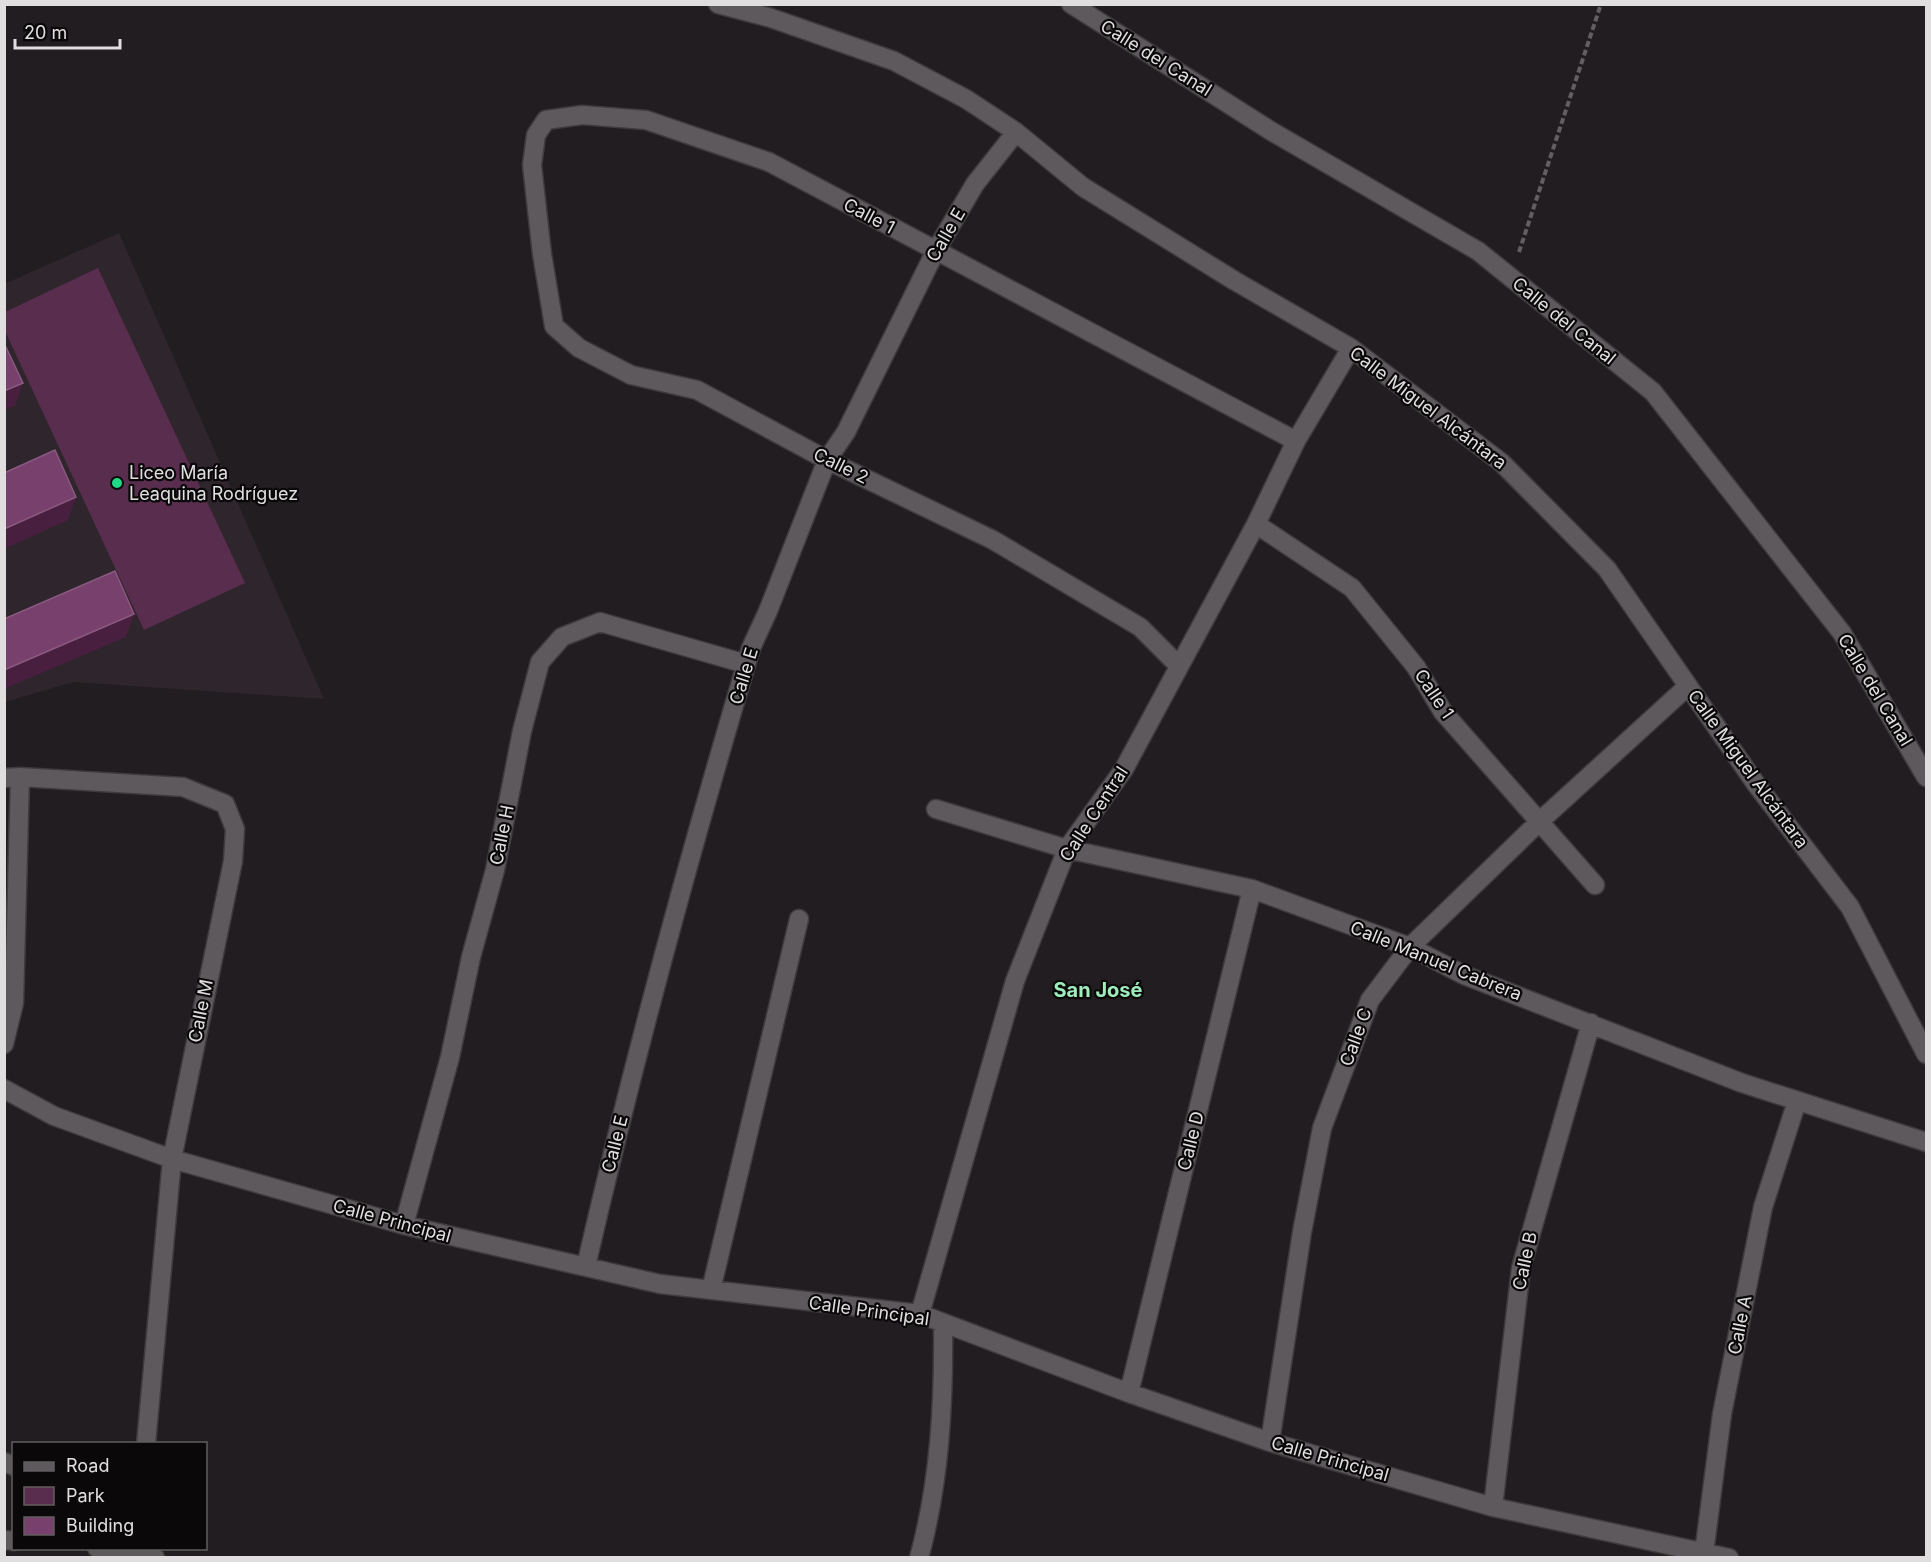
<svg xmlns="http://www.w3.org/2000/svg" width="1931" height="1562" viewBox="0 0 1931 1562" font-family="Inter,sans-serif">
	<rect width="100%" height="100%" fill="#211d20"/>
	<path fill="#2f252c" d="M119 233 324 699 73 682 5 702 4 284Z"/>
	<path fill="#592d4e" d="M98 268 245 583 144 630 5 331V312Z"/>
	<g fill="none" stroke-linecap="round" stroke-linejoin="round">
		<defs>
			<path id="minor" d="M718 4 771 18 894 61 966 99 1016 132 1083 187 1235 281 1351 348 1502 463 1607 569 1756 784 1850 907 1926 1054
				M1071 4 1271 131 1478 251 1653 392 1842 633 1926 777
				M1256 524 1352 588 1416 667 1443 712 1595 885
				M1179 666 1140 627 993 540 827 460 697 390 631 375 579 348 554 326 542 254 532 165 536 135 546 120 582 115 646 120 769 162 1296 441
				M4 778 20 777 183 787 225 804 235 829 233 861 172 1159 146 1444
				M936 809 1067 849 1252 889 1410 947 1464 975 1742 1083 1926 1142
				M4 1044 14 1003 20 777
				M4 1089 54 1116 172 1159 404 1225 660 1284 920 1314 1129 1393 1270 1442 1493 1507 1729 1558
				M404 1225 450 1057 471 957 495 870 522 731 540 662 562 637 600 622 746 664
				M586 1266C634 1058 690 852 751 648L768 611 827 460 846 432 935 252 975 184 1016 132
				M711 1290 799 919
				M920 1314 1015 981 1067 849 1124 769 1256 524 1296 441 1351 348
				M1129 1393 1252 889
				M1270 1442 1302 1232 1322 1128 1370 1000 1410 947 1539 822 1688 686
				M4 1462 14 1466
				M1493 1507 1521 1268 1591 1023
				M4 1540 14 1541
				M97 1548 147 1553 155 1558
				M1704 1553 1722 1414 1763 1207 1797 1101
				M919 1558C940 1481 944 1402 943 1323"/>
		</defs>
		<use href="#minor" stroke="#3e3b3d" stroke-width="21"/>
		<path stroke="#625e61" stroke-width="4" stroke-dasharray="6 3" stroke-linecap="butt" d="M1519 252 1601 4"/>
		<use href="#minor" stroke="#5e595d" stroke-width="18"/>
	</g>
	<path fill="#491f40" d="M23 383 15 406 4 410V391Z
		M76 497 68 520 4 549V529Z
		M134 614 126 637 4 689V670Z"/>
	<path fill="#78406d" stroke="#89597f" stroke-width="1.5" d="M4 343 23 383 4 391Z
		M55 450 76 497 4 529V473Z
		M115 571 134 614 4 670V619Z"/>
	<circle fill="#1ed888" stroke="#0a0809" stroke-width="2" cx="117" cy="483" r="6"/>
	<g text-anchor="middle" stroke-width="4.5" stroke-linejoin="round" paint-order="stroke">
		<g font-size="18" fill="#e1dee0" stroke="#0a0809">
			<text transform="translate(1156 58) rotate(32)" y="6">Calle del Canal</text>
			<text transform="translate(869 216) rotate(28)" y="6">Calle 1</text>
			<text transform="translate(946 235) rotate(-60)" y="6">Calle E</text>
			<text transform="translate(1564 321) rotate(39)" y="6">Calle del Canal</text>
			<text transform="translate(1428 408) rotate(37)" y="6">Calle Miguel Alcántara</text>
			<text transform="translate(841 466) rotate(26)" y="6">Calle 2</text>
			<text transform="translate(744 676) rotate(-73)" y="6">Calle E</text>
			<text transform="translate(1875 690) rotate(59)" y="6">Calle del Canal</text>
			<text transform="translate(1434 694) rotate(56)" y="6">Calle 1</text>
			<text transform="translate(1748 769) rotate(54)" y="6">Calle Miguel Alcántara</text>
			<text transform="translate(1094 814) rotate(-57)" y="6">Calle Central</text>
			<text transform="translate(502 835) rotate(-79)" y="6">Calle H</text>
			<text transform="translate(1436 961) rotate(22)" y="6">Calle Manuel Cabrera</text>
			<text transform="translate(201 1011) rotate(-79)" y="6">Calle M</text>
			<text transform="translate(1356 1037) rotate(-70)" y="6">Calle C</text>
			<text transform="translate(1191 1141) rotate(-76)" y="6">Calle D</text>
			<text transform="translate(615 1144) rotate(-76)" y="6">Calle E</text>
			<text transform="translate(392 1221) rotate(15)" y="6">Calle Principal</text>
			<text transform="translate(1525 1261) rotate(-78)" y="6">Calle B</text>
			<text transform="translate(869 1311) rotate(8)" y="6">Calle Principal</text>
			<text transform="translate(1740 1325) rotate(-79)" y="6">Calle A</text>
			<text transform="translate(1330 1459) rotate(16)" y="6">Calle Principal</text>
		</g>
		<g font-size="18" fill="#e1dee0" stroke="#0a0809" text-anchor="start">
			<text x="129" y="479">Liceo María<tspan x="129" dy="21">Leaquina Rodríguez</tspan></text>
		</g>
		<g font-size="20" font-weight="bold" fill="#9eebbc" stroke="#0a0809">
			<text x="1098" y="997">San José</text>
		</g>
	</g>
	<rect width="1931" height="1562" fill="none" stroke="#e1dee0" stroke-width="12"/>
	<rect x="12" y="1442" width="195" height="108" fill="#0a0809" stroke="#605e5f" stroke-width="1.5"/>
	<rect x="24" y="1462" width="30" height="9" fill="#5e595d" stroke="#605e5f" stroke-width="1.5"/>
	<text x="66" y="1472" font-size="18" fill="#e1dee0">Road</text>
	<rect x="24" y="1487" width="30" height="18" fill="#592d4e" stroke="#605e5f" stroke-width="1.5"/>
	<text x="66" y="1502" font-size="18" fill="#e1dee0">Park</text>
	<rect x="24" y="1517" width="30" height="18" fill="#78406d" stroke="#605e5f" stroke-width="1.5"/>
	<text x="66" y="1532" font-size="18" fill="#e1dee0">Building</text>
	<path d="M15 39v9h105v-9" fill="none" stroke="#e1dee0" stroke-width="3"/>
	<text x="24" y="39" font-size="18" fill="#e1dee0" stroke="#0a0809" stroke-width="4.5" paint-order="stroke">20 m</text>
</svg>
